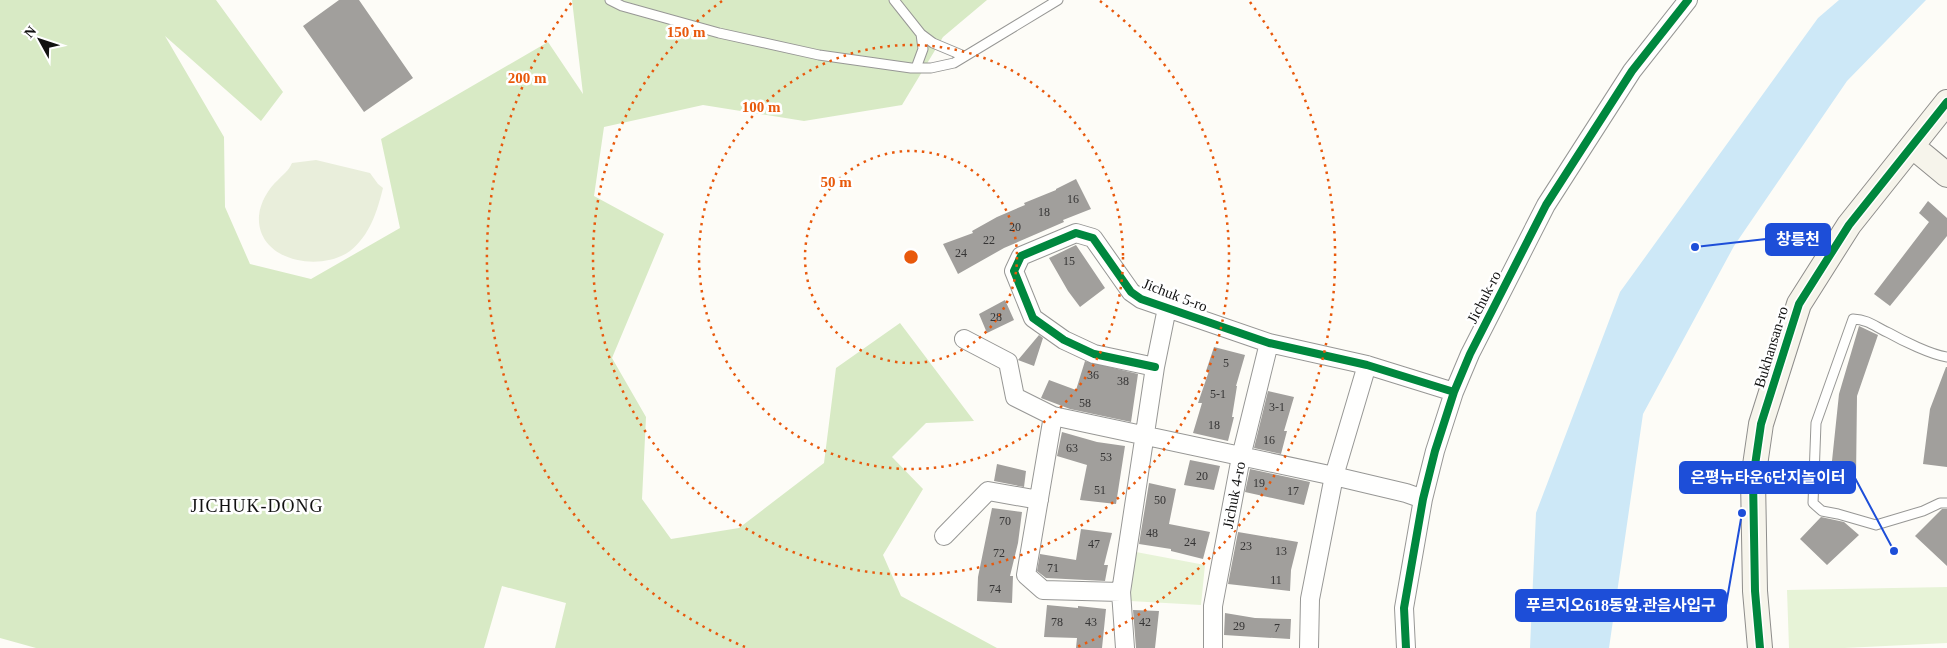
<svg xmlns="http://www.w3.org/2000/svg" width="1947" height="648" viewBox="0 0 1947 648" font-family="'Times New Roman','Noto Sans KR',serif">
	<rect width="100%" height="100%" fill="#fdfcf7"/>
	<path fill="#e7f3d7" d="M1136 552 1205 565 1201 605 1130 601Z
		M1947 587V643L1844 648H1789L1787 590Z"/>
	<path fill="#d8eac5" d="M0 0H216L283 92 261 121 165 36 224 137 225 207 250 264 311 279 400 228 381 139 548 42 583 94 572 0H987L943 37 902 105 804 121 703 105 604 127 594 196 664 234 612 358 646 417 642 499 671 539 739 528 824 463 836 368 900 323 974 421 926 423 892 457 923 489 883 555 901 596 997 648H555L566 603 502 586 484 648H36L0 638Z"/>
	<path fill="#e9eedb" d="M316 160 370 173 378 184 383 188C377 212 370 235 350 251 320 273 256 261 259 216 260 203 268 189 278 180 284 173 288 172 292 163Z"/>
	<path fill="#cde8f7" d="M1839 0H1926L1847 81 1734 246 1643 414 1609 648H1530L1536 513 1620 292 1818 18Z"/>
	<path fill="#a19f9c" d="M339 0H359L413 78 364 112 303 26Z
		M1076 179 1091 209 1063 220 1064 222 1004 248 958 274 943 244 973 233 972 231 997 217 1025 205 1024 203 1056 190V189Z
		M1928 201 1947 218V236L1890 306 1874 294 1929 222 1919 213Z
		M1076 245 1105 288 1080 307 1068 291 1049 258Z
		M1005 300 1014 320 987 333 979 314Z
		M1859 326 1878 335 1857 396 1856 478 1830 480 1839 394Z
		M1039 335 1043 338 1034 366 1018 360Z
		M1214 347 1245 355 1236 386H1237L1232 417H1234L1228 441 1193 433 1202 403H1198L1209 371H1206Z
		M1085 361 1138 374 1131 422 1070 409 1041 398 1049 380 1076 390Z
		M1946 367H1947V467L1923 464 1930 409Z
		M1268 391 1294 397 1284 431H1287L1281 454 1254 448Z
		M1062 432 1097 442 1125 446 1116 504 1080 500 1087 465 1057 456Z
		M1190 460 1220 466 1214 490 1184 485Z
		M997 464 1026 471 1024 487 994 481Z
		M1250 469 1310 482 1304 505 1245 492Z
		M1149 483 1176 489 1169 524 1210 532 1203 559 1171 551V549L1139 544Z
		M992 508 1022 512 1018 543 1010 576H1013L1012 603 977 601 978 577Z
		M1942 509H1947V566L1915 536Z
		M1821 517 1844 522 1859 535 1827 565 1800 539Z
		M1081 529 1112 533 1104 565H1108L1105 581 1046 578 1037 571 1040 554 1076 560Z
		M1238 532 1298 542 1291 570 1290 591 1228 584Z
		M1047 605 1078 608V606L1106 609 1102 648H1076L1077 638 1044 637Z
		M1133 610 1159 611 1155 648H1136Z
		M1225 613 1255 618 1291 619 1290 639 1224 635Z"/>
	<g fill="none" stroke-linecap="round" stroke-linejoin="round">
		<defs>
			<path id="lane" d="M610 0 622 6 719 33 819 55 911 68H931L954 63 1058 0
				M894 0 921 34
				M916 68 923 49 921 34 933 43 964 56
				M1947 357C1932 355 1903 341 1889 333 1875 327 1870 320 1853 319L1816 423 1813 503 1822 511 1838 514 1876 525 1923 511 1940 503H1947"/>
			<path id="street" d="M964 339 1008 362 1015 397 1053 416 1334 476 1406 493 1423 499
				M1155 367 1094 354 1064 340 1033 318 1014 271 1021 256 1076 233 1093 238 1131 292 1141 299 1269 343 1367 365 1454 392
				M1053 416 1026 575 1043 590 1121 592
				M944 536 988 491 1039 500
				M1125 648 1121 592 1155 367 1167 308
				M1213 648V606L1241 457 1269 343
				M1309 648 1310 599 1334 476 1367 365
				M1406 648 1404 608 1423 499 1435 451 1454 392 1470 354 1546 205 1632 71 1688 0"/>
			<path id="secondary" d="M1912 146 1947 175
				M1760 648 1755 591 1753 479 1761 424 1799 304 1849 225 1947 102"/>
		</defs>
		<use href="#lane" stroke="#979795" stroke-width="11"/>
		<use href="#street" stroke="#979795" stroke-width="20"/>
		<use href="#secondary" stroke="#8e8d8b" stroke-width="26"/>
		<use href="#lane" stroke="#fffffe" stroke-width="9"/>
		<use href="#street" stroke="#fffffe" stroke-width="18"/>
		<use href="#secondary" stroke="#f6f4eb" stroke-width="24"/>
		<defs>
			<path id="cycleway" d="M1155 367 1094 354 1064 340 1033 318 1014 271 1021 256 1076 233 1093 238 1131 292 1141 299 1269 343 1367 365 1454 392
				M1406 648 1404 608 1423 499 1435 451 1454 392 1470 354 1546 205 1632 71 1688 0
				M1760 648 1755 591 1753 479 1761 424 1799 304 1849 225 1947 102"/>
		</defs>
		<use href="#cycleway" stroke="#fff" stroke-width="11"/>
		<use href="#cycleway" stroke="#00873e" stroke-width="8"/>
	</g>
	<g fill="none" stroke="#e8590c" stroke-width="2.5" stroke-dasharray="2.5 5">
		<circle cx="911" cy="257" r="106"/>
		<circle cx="911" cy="257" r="212"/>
		<path d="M1100 1A318 318 0 1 1 722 1"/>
		<path d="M745 647A424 424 0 0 1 572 2M1250 2A424 424 0 0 1 1077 647"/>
	</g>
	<g text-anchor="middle" stroke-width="5" stroke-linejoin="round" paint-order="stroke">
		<g font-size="12" fill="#353434">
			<text x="1073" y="203">16</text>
			<text x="1044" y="216">18</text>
			<text x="1015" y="231">20</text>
			<text x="989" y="244">22</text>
			<text x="961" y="257">24</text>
			<text x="1069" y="265">15</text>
			<text x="996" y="321">28</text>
			<text x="1226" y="367">5</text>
			<text x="1093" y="379">36</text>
			<text x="1123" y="385">38</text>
			<text x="1218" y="398">5-1</text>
			<text x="1085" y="407">58</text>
			<text x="1277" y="411">3-1</text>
			<text x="1214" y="429">18</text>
			<text x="1269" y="444">16</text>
			<text x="1072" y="452">63</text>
			<text x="1106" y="461">53</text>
			<text x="1202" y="480">20</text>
			<text x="1259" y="487">19</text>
			<text x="1100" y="494">51</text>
			<text x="1293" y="495">17</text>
			<text x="1160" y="504">50</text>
			<text x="1005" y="525">70</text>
			<text x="1152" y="537">48</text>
			<text x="1190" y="546">24</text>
			<text x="1094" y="548">47</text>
			<text x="1246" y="550">23</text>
			<text x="1281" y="555">13</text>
			<text x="999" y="557">72</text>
			<text x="1053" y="572">71</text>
			<text x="1276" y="584">11</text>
			<text x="995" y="593">74</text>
			<text x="1057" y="626">78</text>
			<text x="1091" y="626">43</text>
			<text x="1145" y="626">42</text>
			<text x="1239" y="630">29</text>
			<text x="1277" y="632">7</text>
		</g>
		<g font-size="15" fill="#111" stroke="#fff">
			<text transform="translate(1175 295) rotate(21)" y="5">Jichuk 5-ro</text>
			<text transform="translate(1484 297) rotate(-63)" y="5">Jichuk-ro</text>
			<text transform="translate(1771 347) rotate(-73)" y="5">Bukhansan-ro</text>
			<text transform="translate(1234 495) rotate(-79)" y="5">Jichuk 4-ro</text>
		</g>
		<g font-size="18" letter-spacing="1" fill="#111" stroke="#fff">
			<text x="257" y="512">JICHUK-DONG</text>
		</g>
	</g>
	<circle cx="911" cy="257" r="8" fill="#e8590c" stroke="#fff" stroke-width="2.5"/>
	<g font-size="15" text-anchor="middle" font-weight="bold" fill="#e8590c" stroke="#fff" stroke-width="5" stroke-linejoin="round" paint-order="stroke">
		<text x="686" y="37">150 m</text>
		<text x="527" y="83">200 m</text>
		<text x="761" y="112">100 m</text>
		<text x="836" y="187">50 m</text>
	</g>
	<path fill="none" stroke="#1d4ed8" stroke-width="2" d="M1695 247L1766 239M1894 551L1855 478M1742 513L1726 605"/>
	<g fill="#1d4ed8" stroke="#fff" stroke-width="2">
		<circle cx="1695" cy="247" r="5"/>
		<circle cx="1894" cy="551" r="5"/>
		<circle cx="1742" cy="513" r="5"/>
	</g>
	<g fill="#1d4ed8" stroke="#1d4ed8" stroke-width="2">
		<rect x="1766" y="224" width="64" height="31" rx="5"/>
		<rect x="1680" y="462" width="175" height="31" rx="5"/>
		<rect x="1516" y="590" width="210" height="31" rx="5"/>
	</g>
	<g font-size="16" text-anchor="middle" font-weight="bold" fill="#fff">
		<text x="1798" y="245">창릉천</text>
		<text x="1768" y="483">은평뉴타운6단지놀이터</text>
		<text x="1621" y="611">푸르지오618동앞.관음사입구</text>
	</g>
	<g transform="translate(40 40) rotate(310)" stroke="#ffffff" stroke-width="4" paint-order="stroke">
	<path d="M0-4L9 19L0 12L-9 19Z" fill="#111111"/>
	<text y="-8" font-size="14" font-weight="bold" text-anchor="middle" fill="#111111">N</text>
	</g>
</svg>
